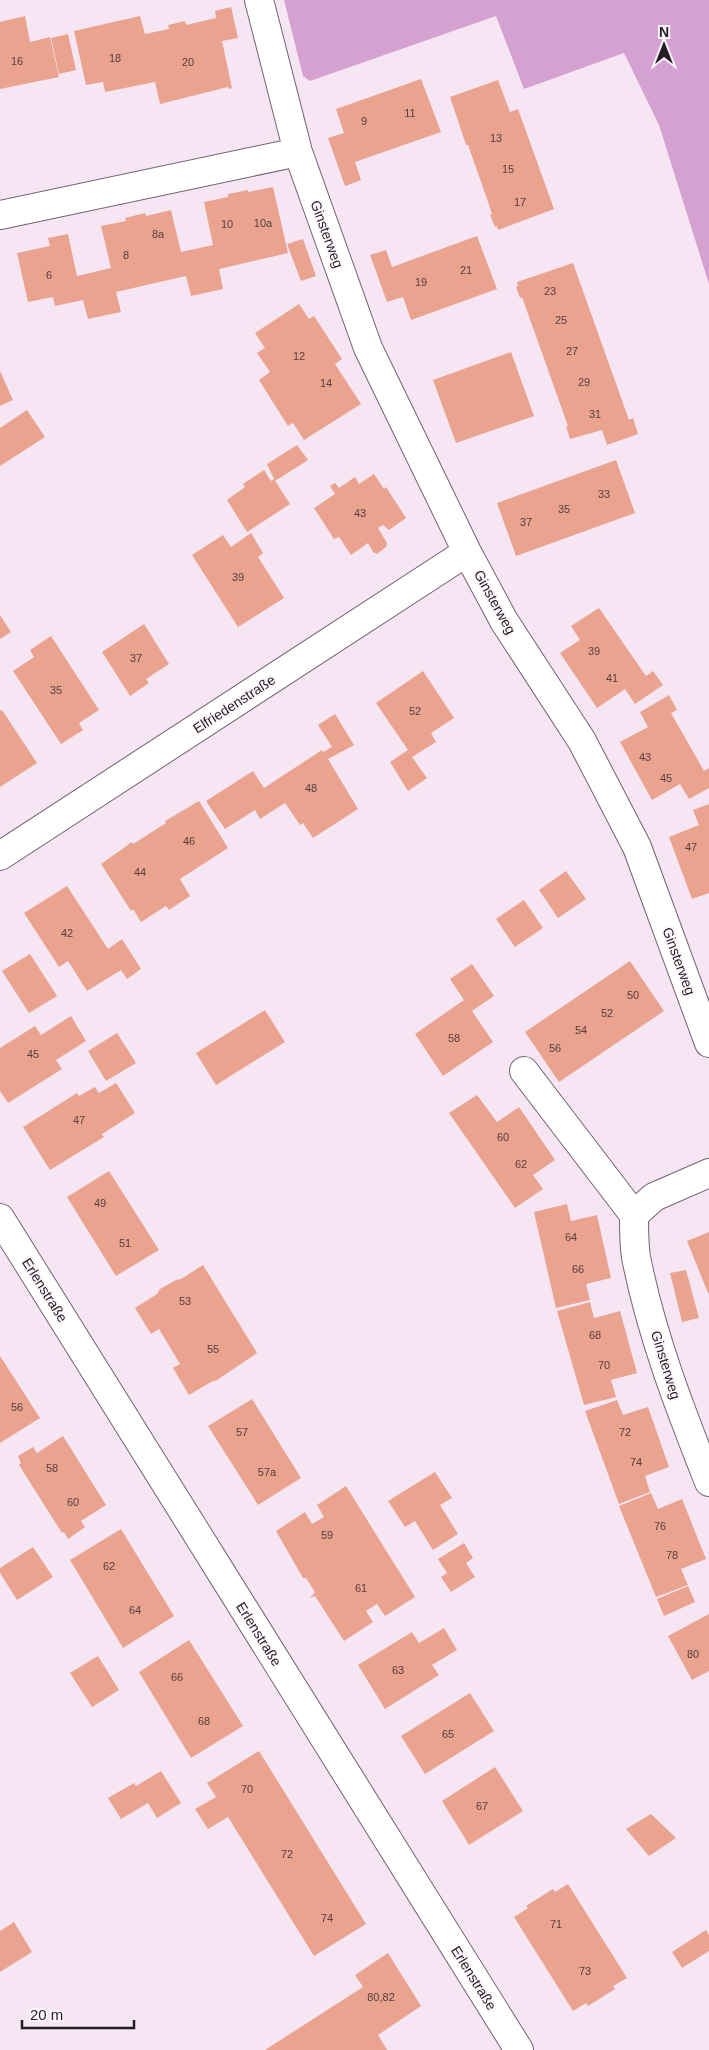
<svg xmlns="http://www.w3.org/2000/svg" width="709" height="2050" viewBox="0 0 709 2050" font-family="Helvetica,sans-serif">
	<rect width="100%" height="100%" fill="#f6e6f4"/>
	<path fill="#d5a1d1" d="M284 0H709V284L659 125 624 53 524 89 496 16 310 81 303 76Z"/>
	<path fill="#e9a38f" d="M231 7 238 38 222 41 232 88 229 89 228 87 160 104 155 82 105 92 103 82 86 85 74 31 140 16 145 34 169 29 168 25 185 21 186 25 216 18 215 11Z
		M25 16 30 42 50 37 59 77 0 89V22Z
		M68 34 76 70 59 74 51 38Z
		M421 79 441 132 355 162 361 180 345 186 328 138 344 133 336 109Z
		M498 80 510 112 518 109 554 209 498 230 497 226 495 227 490 215 492 214 486 196 468 145H466L450 97Z
		M273 187 288 253 219 269 223 289 191 296 186 276 116 292 121 312 88 319 83 300 55 306 53 297 28 302 17 253 50 246 48 238 68 234 77 276 111 268 101 226 126 221 125 218 145 213 146 216 171 210 181 252 213 245 204 202 228 197V194L248 190V192Z
		M477 236 497 289 411 320 403 297 387 302 370 255 386 250 392 267Z
		M303 239 316 276 301 281 287 244Z
		M573 263 629 420 633 418 638 434 607 445 602 430 570 439 566 426H568L522 297 520 298 516 287 518 286 517 282Z
		M299 304 309 319 314 316 342 359 335 364 361 404 304 440 293 423 288 426 259 380 270 372 257 353 265 348 255 333Z
		M511 352 534 416 456 443 433 380Z
		M0 371 13 400 0 406Z
		M27 410 45 437 0 466V428Z
		M297 445 308 460 275 481 267 464Z
		M616 460 635 513 516 556 497 503Z
		M264 470 271 481 274 479 290 504 247 532 227 500 245 487 243 484Z
		M374 474 384 489 386 487 406 518 389 530 383 525 378 528 387 543 386 547 377 554 373 552 368 543 351 555 339 537 334 539 314 508 335 494 330 486 335 483 339 488 355 477 359 484Z
		M251 533 263 553 258 557 284 598 238 627 192 555 223 535 231 547Z
		M599 608 646 676 653 671 663 685 635 704 625 689 597 708 560 653 580 640 571 626Z
		M0 615 11 632 0 639Z
		M144 624 169 664 146 679 149 683 130 696 102 652Z
		M51 636 99 710 79 723 83 730 61 744 13 671 34 657 30 650Z
		M423 671 454 718 431 733 436 742 412 757 427 778 408 791 390 762 408 750 376 703Z
		M669 695 677 710 671 713 704 771 709 768V788L689 799 680 784 652 800 620 742 648 727 640 712Z
		M2 710 37 763 0 787V711Z
		M335 714 354 745 328 759 358 809 313 838 303 823 300 825 285 803 260 819 255 810 225 829 206 801 253 771 264 788 322 750 323 752 332 747 318 725Z
		M199 801 228 848 180 879 190 896 169 910 166 906 141 922 133 909 131 911 101 864 132 842 133 844 166 823 165 821Z
		M709 804V893L692 899 669 837 699 825 693 810Z
		M566 871 586 899 558 918 539 890Z
		M67 886 108 949 122 939 141 969 127 979 121 970 87 991 68 961 59 967 24 913Z
		M524 900 543 928 515 947 496 919Z
		M30 954 57 996 29 1013 2 971Z
		M630 961 664 1011 559 1082 525 1032Z
		M472 964 494 996 472 1011 493 1042 443 1076 415 1034 464 1000 450 979Z
		M265 1010 285 1042 216 1085 196 1053Z
		M71 1016 86 1041 56 1060 62 1069 8 1103 0 1091V1048L35 1026 41 1035Z
		M117 1033 136 1063 106 1081 88 1051Z
		M116 1083 135 1113 102 1134 104 1137 50 1170 23 1127 77 1093 79 1096 95 1087 99 1093Z
		M477 1095 497 1122 519 1107 555 1160 533 1175 543 1189 515 1208 449 1113Z
		M109 1171 159 1250 116 1276 67 1197Z
		M567 1204 571 1221 597 1215 611 1278 586 1284 590 1300 556 1308 534 1212Z
		M709 1232V1293H708L687 1241Z
		M203 1265 257 1353 217 1380 211 1382 189 1395 173 1368 180 1364 159 1329 151 1334 135 1308 157 1294 160 1289 176 1280 181 1279Z
		M686 1270 699 1318 682 1322 670 1273Z
		M590 1302 594 1318 620 1311 637 1373 611 1380 616 1397 584 1405 557 1311Z
		M0 1356 40 1418 0 1443Z
		M252 1399 301 1478 258 1505 208 1426Z
		M617 1400 623 1415 648 1407 669 1467 645 1476 650 1492 619 1504 585 1411Z
		M63 1436 106 1505 81 1521 85 1527 68 1539 64 1532 62 1533 19 1465 21 1463 18 1456 33 1447 37 1453Z
		M435 1472 452 1498 440 1505 458 1534 433 1550 415 1521 405 1527 388 1501Z
		M346 1486 415 1597 385 1616 377 1604 366 1611 373 1622 344 1641 315 1596 310 1598 315 1592 306 1578H303L276 1531 305 1512 312 1524 324 1517 317 1505Z
		M651 1493 658 1509 682 1499 706 1559 681 1569 688 1585 656 1597 619 1506Z
		M121 1529 174 1616 123 1648 70 1560Z
		M464 1543 473 1558 466 1563 475 1577 451 1592 441 1577 447 1573 438 1559Z
		M33 1547 53 1577 17 1600 0 1573V1568Z
		M688 1586 695 1602 664 1616 657 1599Z
		M709 1614V1671L692 1680 668 1636Z
		M444 1628 457 1650 432 1665 439 1675 385 1709 358 1665 412 1632 419 1643Z
		M189 1640 243 1726 191 1758 139 1672Z
		M98 1656 119 1690 92 1707 70 1673Z
		M470 1693 494 1731 425 1774 401 1736Z
		M259 1751 366 1924 314 1956 228 1817 208 1829 195 1809 216 1797 207 1783Z
		M495 1767 523 1811 469 1845 442 1801Z
		M161 1771 181 1803 157 1818 148 1803 121 1819 108 1798 134 1783 136 1786Z
		M651 1814 676 1838 649 1856 626 1829Z
		M568 1884 627 1978 613 1986 615 1989 588 2006 586 2003 573 2011 514 1917 528 1908 526 1906 553 1889 555 1892Z
		M14 1922 32 1952 0 1972V1931Z
		M706 1930 709 1935V1951L682 1968 672 1952Z
		M388 1953 421 2006 378 2035 387 2050H265L363 1987 355 1975Z"/>
	<g fill="none" stroke-linecap="round" stroke-linejoin="round">
		<defs>
			<path id="street" d="M259 0 298 152 368 348 467 552 504 621 582 741 637 847 709 1043
				M0 215 298 152
				M0 856 467 552
				M524 1071 634 1215
				M709 1173 654 1197 634 1215C634 1229 634 1244 636 1257 651 1334 680 1409 709 1482
				M0 1218 519 2050"/>
		</defs>
		<use href="#street" stroke="#716370" stroke-width="30"/>
		<use href="#street" stroke="#fff" stroke-width="28"/>
	</g>
	<g text-anchor="middle" stroke-width="4.5" stroke-linejoin="round" paint-order="stroke">
		<g font-size="11" fill="#553f3f">
			<text x="115" y="62">18</text>
			<text x="17" y="65">16</text>
			<text x="188" y="66">20</text>
			<text x="410" y="117">11</text>
			<text x="364" y="125">9</text>
			<text x="496" y="142">13</text>
			<text x="508" y="173">15</text>
			<text x="520" y="206">17</text>
			<text x="263" y="227">10a</text>
			<text x="227" y="228">10</text>
			<text x="158" y="238">8a</text>
			<text x="126" y="259">8</text>
			<text x="466" y="274">21</text>
			<text x="49" y="279">6</text>
			<text x="421" y="286">19</text>
			<text x="550" y="295">23</text>
			<text x="561" y="324">25</text>
			<text x="572" y="355">27</text>
			<text x="299" y="360">12</text>
			<text x="584" y="386">29</text>
			<text x="326" y="387">14</text>
			<text x="595" y="418">31</text>
			<text x="604" y="498">33</text>
			<text x="564" y="513">35</text>
			<text x="360" y="517">43</text>
			<text x="526" y="526">37</text>
			<text x="238" y="581">39</text>
			<text x="594" y="655">39</text>
			<text x="136" y="662">37</text>
			<text x="612" y="682">41</text>
			<text x="56" y="694">35</text>
			<text x="415" y="715">52</text>
			<text x="645" y="761">43</text>
			<text x="666" y="782">45</text>
			<text x="311" y="792">48</text>
			<text x="189" y="845">46</text>
			<text x="691" y="851">47</text>
			<text x="140" y="876">44</text>
			<text x="67" y="937">42</text>
			<text x="633" y="999">50</text>
			<text x="607" y="1017">52</text>
			<text x="581" y="1034">54</text>
			<text x="454" y="1042">58</text>
			<text x="555" y="1052">56</text>
			<text x="33" y="1058">45</text>
			<text x="79" y="1124">47</text>
			<text x="503" y="1141">60</text>
			<text x="521" y="1168">62</text>
			<text x="100" y="1207">49</text>
			<text x="571" y="1241">64</text>
			<text x="125" y="1247">51</text>
			<text x="578" y="1273">66</text>
			<text x="185" y="1305">53</text>
			<text x="595" y="1339">68</text>
			<text x="213" y="1353">55</text>
			<text x="604" y="1369">70</text>
			<text x="17" y="1411">56</text>
			<text x="242" y="1436">57</text>
			<text x="625" y="1436">72</text>
			<text x="636" y="1466">74</text>
			<text x="52" y="1472">58</text>
			<text x="267" y="1476">57a</text>
			<text x="73" y="1506">60</text>
			<text x="660" y="1530">76</text>
			<text x="327" y="1539">59</text>
			<text x="672" y="1559">78</text>
			<text x="109" y="1570">62</text>
			<text x="361" y="1592">61</text>
			<text x="135" y="1614">64</text>
			<text x="693" y="1658">80</text>
			<text x="398" y="1674">63</text>
			<text x="177" y="1681">66</text>
			<text x="204" y="1725">68</text>
			<text x="448" y="1738">65</text>
			<text x="247" y="1793">70</text>
			<text x="482" y="1810">67</text>
			<text x="287" y="1858">72</text>
			<text x="327" y="1922">74</text>
			<text x="556" y="1928">71</text>
			<text x="585" y="1975">73</text>
			<text x="381" y="2001">80,82</text>
		</g>
		<g font-size="14" fill="#241e24" stroke="#fdf7fc">
			<text transform="translate(327 234) rotate(70)" y="5">Ginsterweg</text>
			<text transform="translate(495 602) rotate(61)" y="5">Ginsterweg</text>
			<text transform="translate(234 704) rotate(-33)" y="5">Elfriedenstraße</text>
			<text transform="translate(679 961) rotate(70)" y="5">Ginsterweg</text>
			<text transform="translate(45 1290) rotate(58)" y="5">Erlenstraße</text>
			<text transform="translate(666 1365) rotate(73)" y="5">Ginsterweg</text>
			<text transform="translate(259 1634) rotate(58)" y="5">Erlenstraße</text>
			<text transform="translate(474 1978) rotate(58)" y="5">Erlenstraße</text>
		</g>
	</g>
	<g transform="translate(664 45)" stroke="#fdf7fc" stroke-width="4" paint-order="stroke">
	<path d="M0-4L9 19L0 12L-9 19Z" fill="#241e24"/>
	<text y="-8" font-size="14" font-weight="bold" text-anchor="middle" fill="#241e24">N</text>
	</g>
	<path d="M22 2020v8h112v-8" fill="none" stroke="#241e24" stroke-width="2.5"/>
	<text x="30" y="2020" font-size="15" fill="#241e24" stroke="#fdf7fc" stroke-width="4" paint-order="stroke">20 m</text>
</svg>
